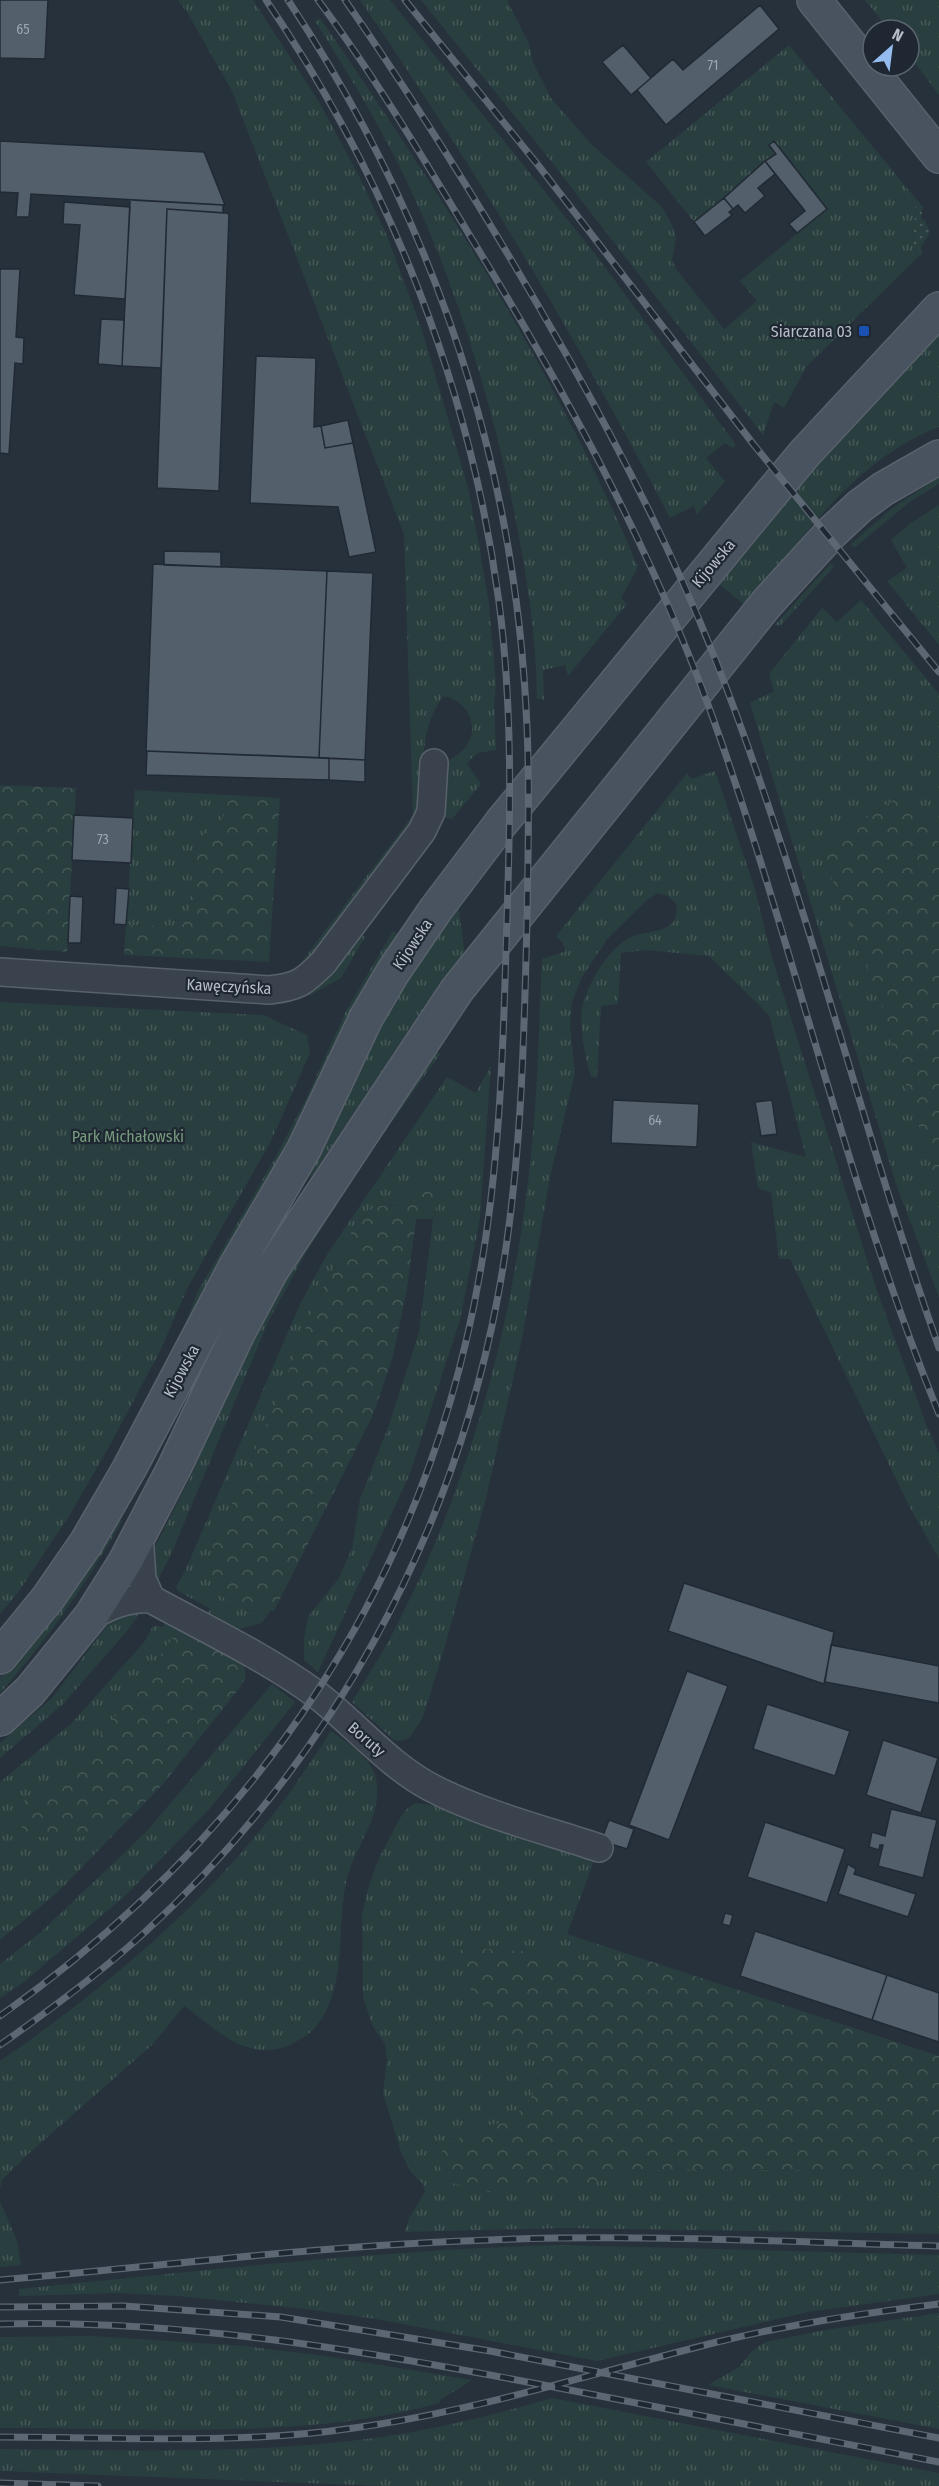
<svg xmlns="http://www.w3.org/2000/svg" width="939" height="2486" viewBox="0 0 939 2486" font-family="'Fira Sans Condensed',sans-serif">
	<defs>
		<pattern id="grass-tufts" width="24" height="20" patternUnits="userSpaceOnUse" patternTransform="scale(1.5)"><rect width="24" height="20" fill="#293e3e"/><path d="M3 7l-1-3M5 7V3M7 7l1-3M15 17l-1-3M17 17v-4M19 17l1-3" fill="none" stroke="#465858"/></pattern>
		<pattern id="forest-crowns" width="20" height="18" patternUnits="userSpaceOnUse" patternTransform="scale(1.5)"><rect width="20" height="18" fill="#293e3e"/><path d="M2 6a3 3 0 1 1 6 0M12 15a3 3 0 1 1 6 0" fill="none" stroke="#465858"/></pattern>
		<pattern id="garden-dots" width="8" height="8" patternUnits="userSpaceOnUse" patternTransform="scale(1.5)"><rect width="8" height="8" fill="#293e3e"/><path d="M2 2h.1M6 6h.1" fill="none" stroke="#465858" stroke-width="1.8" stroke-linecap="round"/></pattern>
	</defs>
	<rect width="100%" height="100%" fill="#27313c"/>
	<path fill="url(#grass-tufts)" d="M178 0H253L319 102 358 174 387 236 422 330 468 487 480 551 489 604 496 685 494 705 496 750 477 753 467 763 481 784 452 819 442 817 444 763C451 759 459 755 464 749 482 729 468 700 443 696 415 736 428 776 415 822L314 956 304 964 299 965 413 815 404 534 232 91 187 12Z
		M360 0H390L596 255 736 445 733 448 725 443 706 458 725 481 697 515 694 506 670 518C577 339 474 166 360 0Z
		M421 0H507L529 44 533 63 551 98 591 144 662 207 672 225 676 238 672 260 676 269 724 329 757 301 740 281 827 209 774 141 769 145 776 154 694 222 646 162 789 45 916 199 913 246 918 257 807 366 784 408 774 402 763 435 547 156Z
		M865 0H939V95L909 55V30H893L887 24 885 25Z
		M320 18C440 192 555 371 638 567L621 598 627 604 568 676 565 665 543 670 544 700 537 698C536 625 524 559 509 487 487 389 457 291 415 199 387 137 352 79 315 21Z
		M939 335V427C854 460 802 538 747 607L719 584 825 454Z
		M939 477V484L911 501 854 548 851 544 891 509Z
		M939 505V645L887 581 907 568 891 540 911 523Z
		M831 563 834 567 781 625 774 626Z
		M861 600 939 694V843L901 795 820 849 879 997 939 1192V1297L897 1187 750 703 774 691 769 674 822 608 837 622Z
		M715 771 754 886 772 958 876 1288 928 1429 939 1453V1559L908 1504 790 1259H779L771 1193 758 1188 751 1142 806 1157 769 1015 709 956 646 950 621 953 618 1004 601 1006 597 1078 591 1076C585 1058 578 1021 583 1003 590 981 607 951 627 939 640 931 658 934 670 925 677 920 677 912 676 904L668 896 658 893 647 900 608 938 582 977 572 1002 570 1025 575 1073 550 1177 522 1339 486 1498 445 1646 423 1717 410 1737 401 1741 394 1740 352 1702C368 1675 386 1648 400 1619 475 1471 516 1310 532 1145 538 1084 539 1021 542 959L566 951 562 942 556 936 687 773 691 779Z
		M135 790 228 795C227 818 220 825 200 837L194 855 189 909 177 927 126 925Z
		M458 902 465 956 380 1075 311 1177 307 1176 389 1009Z
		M393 931 398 935 366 985 338 1039 296 1130 182 1333 198 1291 275 1158 304 1103 346 1011Z
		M358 933 365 937 341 978 309 996 308 995 318 987Z
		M0 1002 263 1015 307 1035 310 1053 271 1141 188 1287 161 1349 109 1447 69 1516 17 1594 0 1614Z
		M435 1051 440 1054 379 1140 308 1249 269 1320 172 1552 158 1580 152 1567 155 1547 189 1480 234 1371 265 1307Z
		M491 1065 480 1218 460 1320 409 1476 318 1672 304 1660V1638L308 1617 339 1578 352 1548 360 1499 389 1425 419 1332 433 1219 437 1204 380 1206 367 1211 351 1233 315 1304 273 1410 213 1546 209 1565 247 1611 271 1610 262 1623 235 1630 206 1616 210 1609 178 1591 176 1587 185 1571 300 1304 328 1253 447 1077 476 1093Z
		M118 1519 122 1521C87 1583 47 1640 0 1693V1678L13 1664Z
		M142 1610 127 1631 63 1704 0 1758V1743L52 1698 113 1618Z
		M167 1620 180 1628 160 1656 150 1676 97 1738 72 1773 49 1795 31 1797 39 1837H82L95 1828 113 1821 128 1820 57 1893 0 1940V1782L72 1723 145 1641 153 1626 163 1627Z
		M272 1684 295 1702 211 1807 126 1895 24 1982 0 1998V1964L41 1932 146 1832Z
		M331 1731C348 1744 371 1756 376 1779 384 1814 355 1846 347 1878 335 1928 350 1991 312 2031 307 2036 299 2040 293 2043 274 2054 251 2051 232 2041 215 2031 200 2017 184 2006L153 2044 26 2156 2 2180 0 2189V2061C100 1992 195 1913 271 1817 293 1790 312 1760 331 1731Z
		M415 1803 439 1806 595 1858 567 1934 628 1954 613 1965 533 1952 461 1947 509 2038 525 2044 538 2067 533 2095 512 2120 480 2128 566 2187 664 2169 939 2171V2234L562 2228 405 2232 409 2218 425 2192 423 2184 410 2171 401 2152 383 2094 387 2059 385 2044 373 2027 363 1997 362 1914 369 1885 379 1858 400 1818 407 1809Z
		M0 2201 17 2241 21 2265 0 2267Z
		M562 2245 939 2255V2294L808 2312 597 2361 376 2319 305 2309 178 2296 119 2293 19 2296V2289C200 2271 380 2250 562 2245Z
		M939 2313V2429L708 2385 739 2367 753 2350 765 2342 825 2330Z
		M93 2336 245 2346 325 2356 472 2380 440 2400 439 2403C305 2441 140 2427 0 2428V2337Z
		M552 2398 939 2473V2486H384L0 2471V2449C124 2450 250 2455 374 2438 434 2430 494 2415 552 2398Z"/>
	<path fill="url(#forest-crowns)" d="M0 785 76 788 67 952 0 946Z
		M228 795 280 798 269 962 124 955 126 925 177 927 189 909 194 855 201 836C220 825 227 818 228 795Z
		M901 795 939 843V1192L879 997 820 849Z
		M423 1184 435 1188 437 1204 433 1219H416L407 1289 393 1356 373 1415 274 1611C265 1609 255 1612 246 1610 226 1606 209 1585 209 1564 209 1559 212 1551 213 1546L273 1410 315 1304 351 1233 367 1211 380 1206H396Z
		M180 1628 244 1665 246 1676 241 1686 163 1784 128 1820 113 1821 95 1828 83 1837H39L26 1832 16 1820 14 1807 31 1797 49 1795 72 1773 97 1738 150 1676 160 1656Z
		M461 1947 533 1952 613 1965 628 1954 939 2056V2171L664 2169 567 2187 490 2192 452 2183 438 2165 444 2146 480 2128 512 2120 533 2095 538 2068 525 2044 509 2038 472 1991 460 1960Z"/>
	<path fill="url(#garden-dots)" d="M916 199 923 207 921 218 925 221 930 232 920 249 923 253 918 257 913 246Z"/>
	<path fill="#545f6c" stroke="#212a34" stroke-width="1.5" d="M0 0H48L45 59 0 58Z
		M760 5 779 29 666 125 637 90 673 59 683 70Z
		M623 45 651 78 631 95 602 62Z
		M0 141 204 152 225 205 31 194 29 217H16L18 193 0 192Z
		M774 141 827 209 797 233 789 224 805 211 765 161 776 154 769 145Z
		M765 161 775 174 758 188 765 196 745 213 738 205 733 209 724 198Z
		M724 198 733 209 729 212 732 215 705 236 694 222Z
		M130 200 223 205V213L167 209 161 368 122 366Z
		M64 202 130 207 125 299 74 295 80 225 63 224Z
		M167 209 227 213 229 215 219 491 157 488Z
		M0 269H20L16 337 24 338 23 364 15 363 9 454 0 453Z
		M101 319 124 320 122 366 98 364Z
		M256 356 316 358 314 427 321 426 325 448 353 443 376 552 349 557 338 507 250 503Z
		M348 420 353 443 325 448 321 426Z
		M164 551 221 552V567L164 565Z
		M153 564 327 571 319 758 146 751Z
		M327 571 373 573 365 760 319 758Z
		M147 751 329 758V780L146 775Z
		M329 758 365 760V782L329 780Z
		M74 815 133 818 131 863 72 860Z
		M116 888 129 889 126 925 114 924Z
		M70 896 83 897 81 943H68Z
		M613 1100 699 1104 697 1147 611 1143Z
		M772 1100 777 1134 761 1136 755 1102Z
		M684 1583 834 1632 824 1684 668 1631Z
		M831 1645 939 1666V1703L825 1682Z
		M687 1671 728 1686 669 1840 629 1825Z
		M767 1704 850 1731 835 1776 753 1749Z
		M883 1740 938 1758 921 1813 866 1795Z
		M891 1809 937 1820 923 1878 878 1866 883 1845H880L879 1850 869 1847 872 1832 885 1836Z
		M609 1820 634 1829 627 1849 601 1841Z
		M765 1822 845 1849 827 1903 747 1877Z
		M848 1864 856 1869 854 1874 916 1894 908 1917 838 1894Z
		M725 1913 733 1915 730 1926 722 1924Z
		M755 1931 887 1975 872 2020 740 1976Z
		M887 1975 939 1993V2042L872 2020Z"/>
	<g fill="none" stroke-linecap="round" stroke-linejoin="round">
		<defs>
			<path id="street" d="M0 972 269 990C297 987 303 983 323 963L422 831 431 812 434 763
				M139 1535 142 1579 151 1599
				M91 1616C109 1606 129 1597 151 1599 206 1629 265 1657 316 1694 355 1724 388 1765 432 1788 482 1814 545 1830 599 1848"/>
			<path id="secondary" d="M814 0 939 156
				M0 1657 48 1598 86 1543 129 1469 236 1266 304 1149 366 1018 393 972 436 909 501 823 765 501 805 453 939 309
				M0 1719 30 1691 91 1616 125 1562 174 1468 238 1333 271 1271 457 990 767 603 831 533 860 506 883 489 939 457"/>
		</defs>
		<use href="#street" stroke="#58616b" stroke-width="30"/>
		<use href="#secondary" stroke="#58616b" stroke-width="36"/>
		<use href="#street" stroke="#3a434d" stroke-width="27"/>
		<use href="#secondary" stroke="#49525f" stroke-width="33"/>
		<defs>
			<path id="rail" d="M318 0C377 79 427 165 478 249 573 405 660 565 720 738 798 962 850 1195 939 1414
				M345 0C424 114 497 233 566 354 622 453 674 555 716 661 804 885 859 1121 939 1348
				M405 0 538 165 754 445 939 672
				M0 2016C256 1835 426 1584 480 1273 499 1166 503 1057 506 949 510 833 514 717 499 602 470 385 389 181 266 0
				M0 2045C50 2010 99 1974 144 1933 328 1766 452 1540 498 1296 521 1173 524 1046 527 921 528 857 530 792 527 727 516 463 434 220 288 0
				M0 2280C163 2266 326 2245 490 2240 640 2234 789 2242 939 2246
				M0 2307 124 2306 281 2317 490 2351 939 2438
				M0 2324C187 2319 371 2352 554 2387 683 2412 811 2437 939 2462
				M0 2437C118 2437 237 2445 354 2428 477 2411 597 2372 717 2342 791 2324 864 2313 939 2304
				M0 2483 98 2486"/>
		</defs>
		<use href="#rail" stroke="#5d6773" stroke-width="7"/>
		<use href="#rail" stroke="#1f2832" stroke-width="4.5" stroke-dasharray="14" stroke-linecap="butt"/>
	</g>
	<rect fill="#1a4fb4" stroke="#1f2832" stroke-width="2" x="858" y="325" width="12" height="12" rx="3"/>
	<g text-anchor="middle" stroke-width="4.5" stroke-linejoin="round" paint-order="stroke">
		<g font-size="14" fill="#9ea6b1">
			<text x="23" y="34">65</text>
			<text x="713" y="70">71</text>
			<text x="103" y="844">73</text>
			<text x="655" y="1125">64</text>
		</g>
		<g font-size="16" fill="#b6bec8" stroke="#1f2832" text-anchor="end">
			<text x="852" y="337">Siarczana 03</text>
		</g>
		<g font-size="16" fill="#b6bec8" stroke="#1f2832">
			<text transform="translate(713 563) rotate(-50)" y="6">Kijowska</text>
			<text transform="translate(412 944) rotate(-56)" y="6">Kijowska</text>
			<text transform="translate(229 986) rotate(3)" y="6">Kawęczyńska</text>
			<text transform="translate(181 1371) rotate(-62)" y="6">Kijowska</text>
			<text transform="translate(367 1739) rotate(41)" y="6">Boruty</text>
		</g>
		<g font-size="16" fill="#769b7d" stroke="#1f2832">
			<text x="128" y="1142">Park Michałowski</text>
		</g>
	</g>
	<g transform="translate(891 48) rotate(28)"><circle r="28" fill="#1f2832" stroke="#5b646e" stroke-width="1.5"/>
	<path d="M0-4.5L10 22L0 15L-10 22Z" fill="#94bcef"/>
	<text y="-9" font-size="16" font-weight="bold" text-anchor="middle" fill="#b6bec8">N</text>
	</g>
</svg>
